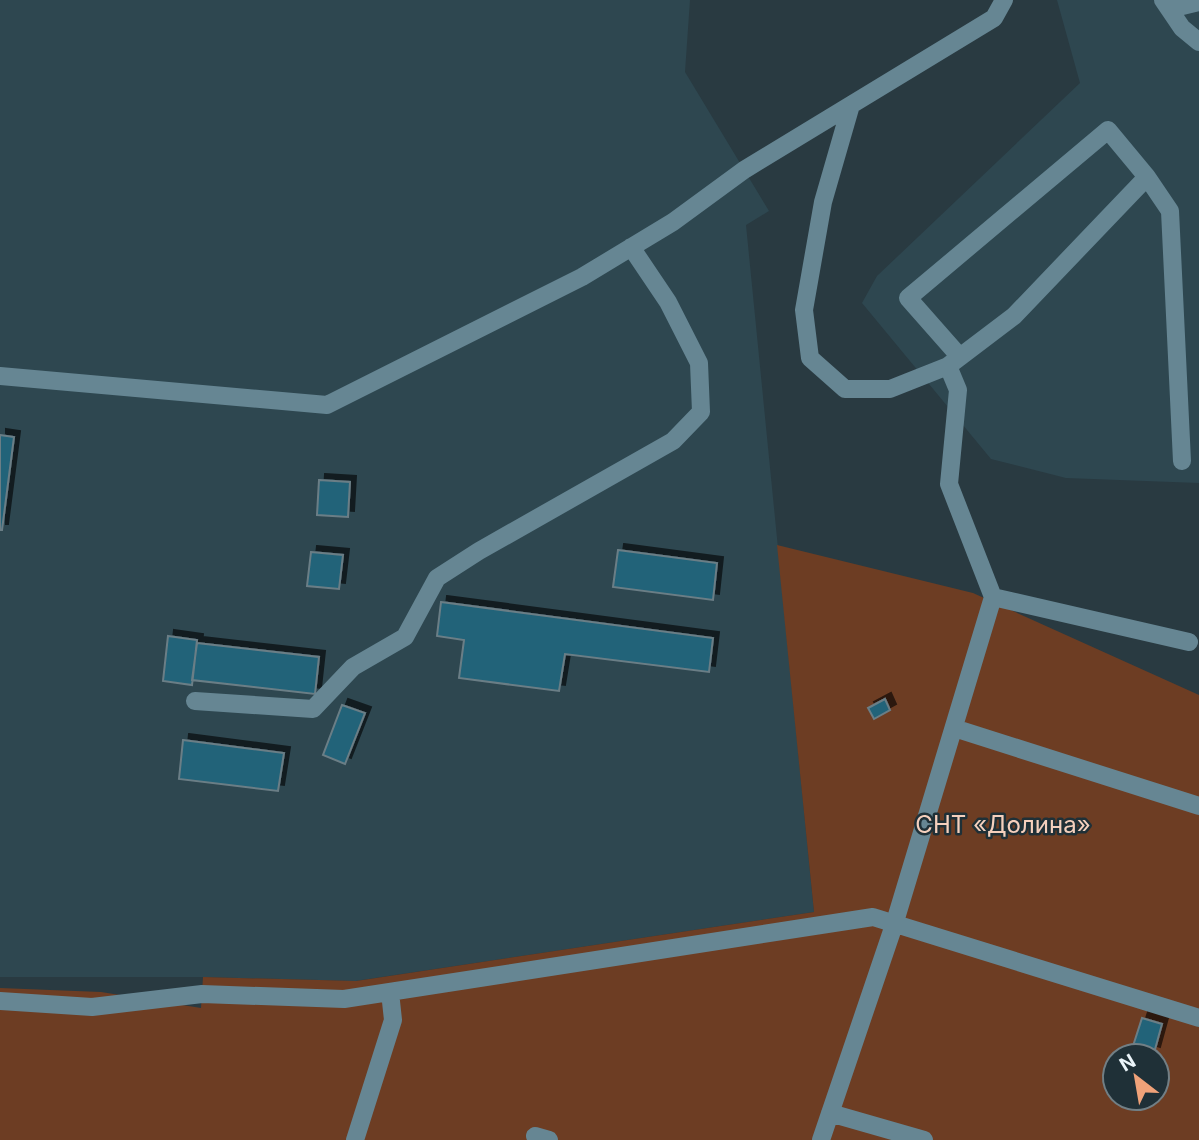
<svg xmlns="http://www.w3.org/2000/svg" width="1199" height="1140" viewBox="0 0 1199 1140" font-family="Inter,sans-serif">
	<defs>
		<filter id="shadow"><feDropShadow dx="6" dy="-6" stdDeviation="0" flood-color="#0009"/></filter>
	</defs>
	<rect width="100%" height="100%" fill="#293a41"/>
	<path fill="#2e4750" d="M0 0H690L685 72 769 211 746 225 814 912 355 981 203 977H0Z
		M1057 0H1199V483L1066 478 991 459 862 303 877 276 1080 83Z"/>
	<path fill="#6d3d23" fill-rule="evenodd" d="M777 545 973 593 1199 695V1140H0V988L101 992 201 1008 203 977 356 981 814 912ZM1115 1056H1157V1098H1115Z"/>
	<path fill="#226379" stroke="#6b7e86" stroke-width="2" filter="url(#shadow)" d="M0 435 14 437 2 530H0Z
		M319 480 350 482 348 517 317 515Z
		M618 550 717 563 713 600 613 587Z
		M311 552 343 555 339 589 307 586Z
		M441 602 713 638 709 672 565 654 559 691 459 678 464 640 437 636Z
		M168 636 197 640 192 685 163 681Z
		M197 643 319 657 315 694 192 680Z
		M885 699 890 710 874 719 868 708Z
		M342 705 365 713 345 764 323 755Z
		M183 740 284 753 278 791 179 779Z
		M1142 1018 1162 1024 1154 1053 1133 1046Z"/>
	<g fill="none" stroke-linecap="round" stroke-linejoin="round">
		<path stroke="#668693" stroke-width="18" d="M1163 0 1182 28 1199 42
			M1170 9 1199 2
			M851 105 823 202 804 310 810 358 845 389H890L948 366 1014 316 1147 177 1170 211 1182 461
			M960 357 908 298 1108 130 1147 177
			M948 366 958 390 949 484 993 597 1189 642
			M0 376 327 405 582 277 673 222 744 170 994 18 1004 0
			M195 701 313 709 353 667 405 637 437 578 479 551 673 441 701 412 699 363 668 302 631 247
			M954 728 1199 806
			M0 1001 92 1007 202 994 344 999 873 917 1199 1018
			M830 1113 924 1140
			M535 1136 549 1140
			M355 1140 393 1020 390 992
			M821 1140 894 925 993 597"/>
	</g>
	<g text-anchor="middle" stroke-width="5" stroke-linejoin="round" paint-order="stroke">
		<g font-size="24" fill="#f5d0bd" stroke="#1f3037">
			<text x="1003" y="833">СНТ «Долина»</text>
		</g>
	</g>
	<g transform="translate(1136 1077) rotate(329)"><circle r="33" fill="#1f3037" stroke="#717f85" stroke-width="2"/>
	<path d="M0-5L12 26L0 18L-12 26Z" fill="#f0a279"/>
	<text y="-10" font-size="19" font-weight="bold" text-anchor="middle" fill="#ebf5fa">N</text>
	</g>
</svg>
